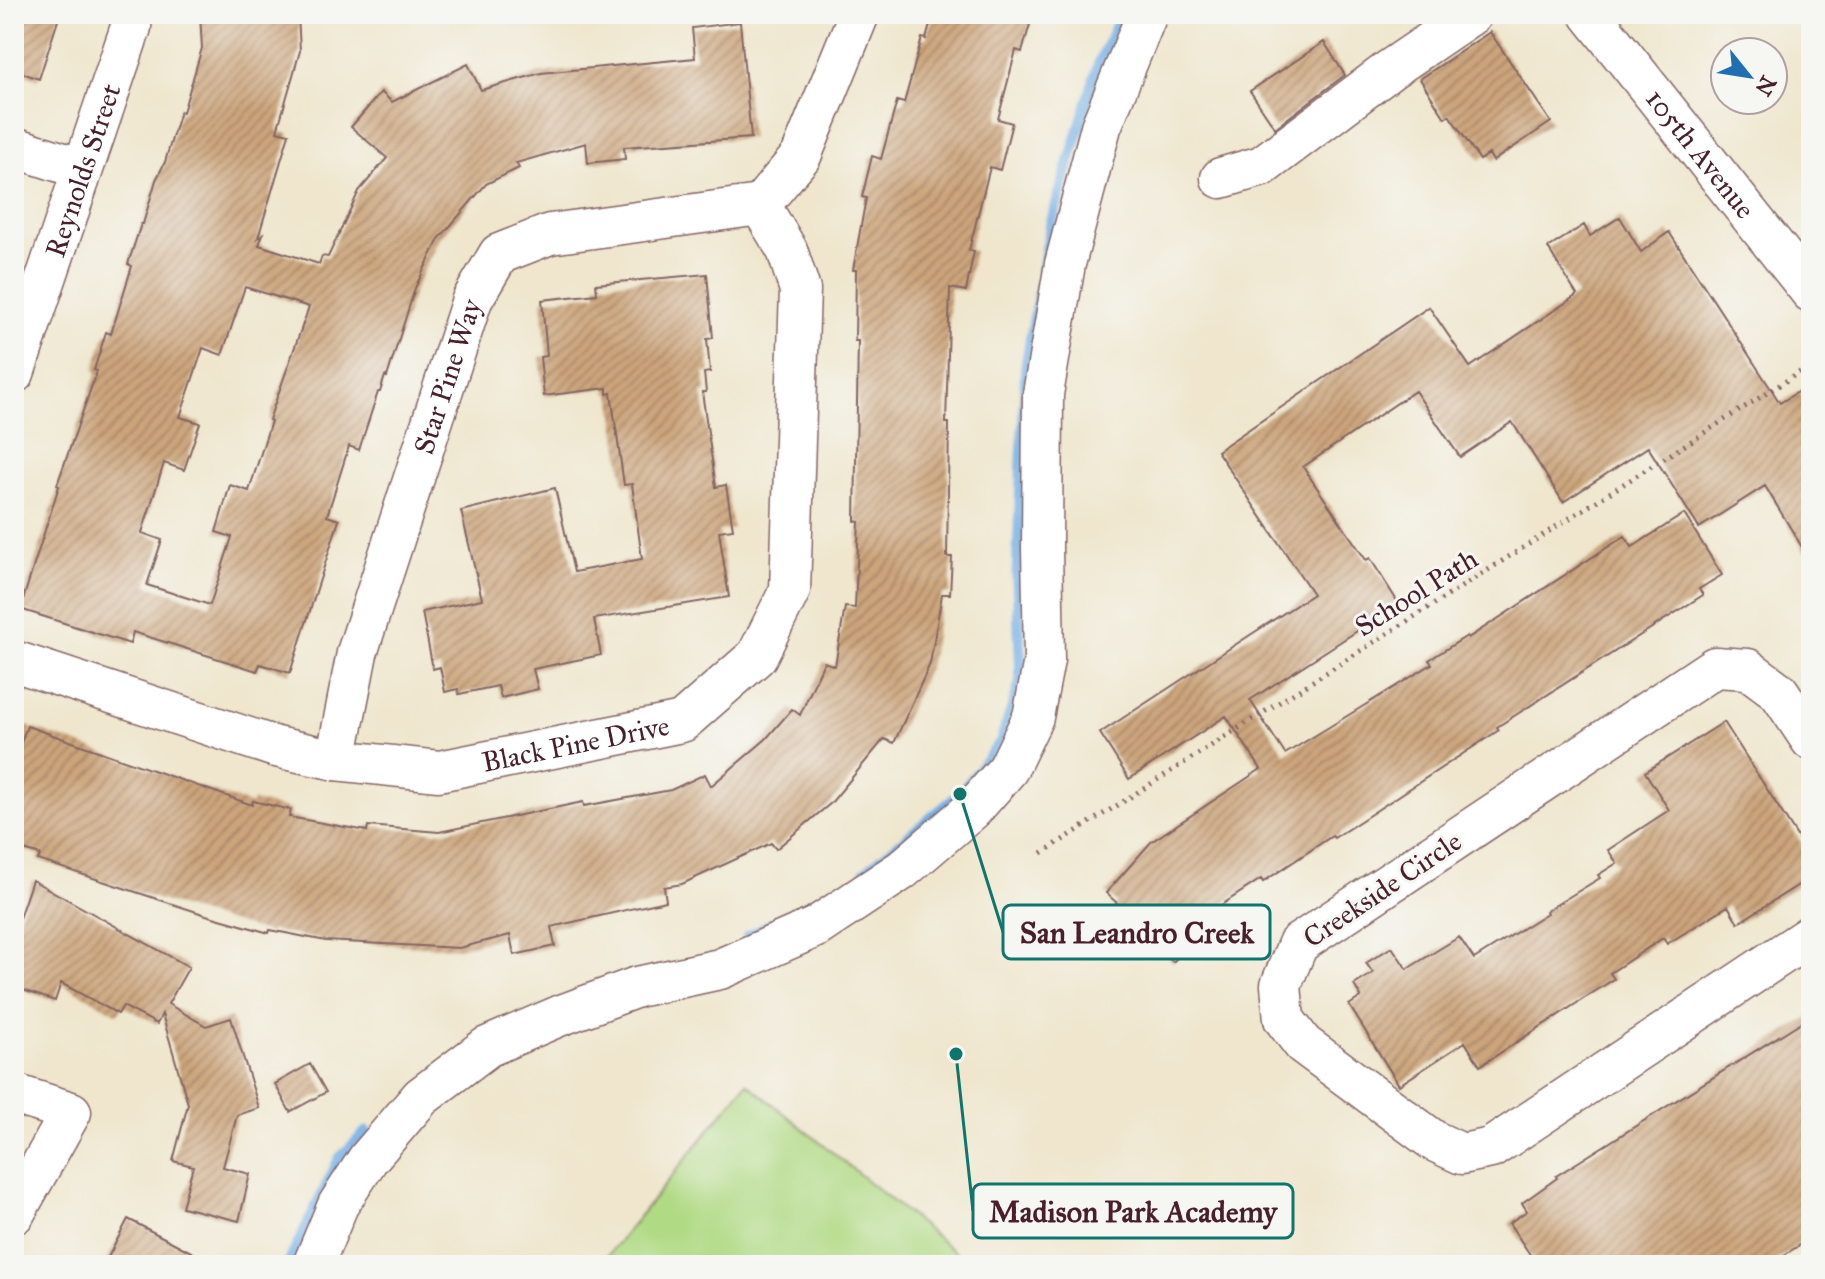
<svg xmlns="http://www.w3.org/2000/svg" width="1825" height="1279" viewBox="0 0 1825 1279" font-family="'IM FELL Great Primer',serif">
	<defs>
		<pattern id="building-hatch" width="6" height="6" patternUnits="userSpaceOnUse" patternTransform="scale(2)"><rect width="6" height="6" fill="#cca57c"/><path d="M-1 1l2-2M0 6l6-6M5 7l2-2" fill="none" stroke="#a88666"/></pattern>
	</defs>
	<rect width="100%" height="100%" fill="#f6f6f2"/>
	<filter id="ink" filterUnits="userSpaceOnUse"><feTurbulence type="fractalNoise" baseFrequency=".0125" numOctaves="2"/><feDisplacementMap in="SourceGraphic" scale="16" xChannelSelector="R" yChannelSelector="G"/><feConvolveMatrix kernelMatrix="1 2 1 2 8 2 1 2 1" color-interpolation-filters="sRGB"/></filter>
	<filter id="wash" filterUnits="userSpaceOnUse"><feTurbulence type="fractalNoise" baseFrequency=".006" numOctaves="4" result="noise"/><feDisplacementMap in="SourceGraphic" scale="32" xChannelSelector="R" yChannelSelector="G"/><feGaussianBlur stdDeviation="1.8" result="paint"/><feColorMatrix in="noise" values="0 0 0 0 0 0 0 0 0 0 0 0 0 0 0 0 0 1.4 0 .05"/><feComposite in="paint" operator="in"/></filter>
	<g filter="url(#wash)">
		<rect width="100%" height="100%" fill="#efe6cd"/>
		<path fill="#b1da85" stroke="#7e7c58" stroke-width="2" d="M747 1083 971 1265H600Z"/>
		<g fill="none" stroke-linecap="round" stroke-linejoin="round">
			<path stroke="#75afe6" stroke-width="11" d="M864 873 960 794 1001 742 1021 681 1017 576 1026 366 1051 223 1099 63 1122 14
				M748 936 843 887
				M288 1265 340 1158 366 1132"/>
		</g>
		<g id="blocks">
			<path fill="url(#building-hatch)" fill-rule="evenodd" d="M14 14H60L39 79 14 70Z
				M200 14H298L300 51 277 131 289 134 258 238 263 234 259 245 319 264 322 256 328 257 359 191 387 158 351 127 381 92 392 102 468 64 481 90 541 73 695 58 692 28 740 22 751 138 624 147 625 159 588 163 586 143 516 163 519 168 486 184 439 239 415 288 387 377 385 376 380 392H378L359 450 349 446 327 516 339 520 290 673 260 664 257 671 133 632 130 644 20 609 59 486 57 485 97 371 94 370 106 332 111 334 132 266 128 264 141 224H143L156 180 165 162 180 111 183 112 202 48ZM245 287 309 307 269 420 271 421 249 491 230 485 216 532 232 537 210 605 147 585 162 540 142 533 164 463 184 470 200 423 180 417 203 348 222 355Z
				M933 14H1033L1022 52 1016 50 998 119 1012 123 1000 170 990 167 969 250 974 251 966 291 950 288 946 423H949L947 557H952L950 594H942L930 664 894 743 884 739 831 803 776 849 771 843 682 884 664 887 666 901 551 927 555 946 514 955 510 935 459 948 326 941 270 930 269 933 206 915 38 860 40 855 14 847V762L27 726 252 805 253 801 291 810 289 817 367 831 368 826 439 832 583 802 584 806 671 790 705 774 711 786 766 739 792 709 800 715 824 662 835 666 845 607 855 608 859 522 855 521 858 341H855L856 270H853L866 198 862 197 872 156 881 159 897 101 904 103 922 38 926 39Z
				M1490 32 1551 122 1493 161 1489 154 1480 160 1449 115 1445 118 1420 79Z
				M1324 42 1345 75 1275 128 1250 91Z
				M1620 217 1641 252 1669 232 1780 403 1799 391 1811 411V562L1765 486 1699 528 1648 447 1563 502 1512 422 1460 457 1415 391 1303 467 1366 560 1370 558 1399 604 1250 700 1285 754 1432 664 1429 660 1467 636 1468 638 1625 536 1632 547 1684 514 1722 575 1699 589 1703 595 1497 727 1499 730 1365 818 1334 838 1332 836 1263 882 1261 879 1185 929 1195 938 1173 962 1113 908 1117 903 1106 893 1151 842 1261 769 1226 716 1129 779 1100 733 1313 594 1217 451 1429 307 1470 367 1577 295 1548 248 1584 225 1590 236Z
				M707 274 713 338 707 339 710 372 704 373 706 392H702L716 487 726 485 733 529 719 531 729 597 594 619 601 655 533 669 538 689 501 698 498 686 459 694 458 689 445 692 440 667 433 669 422 612 482 599 461 511 555 488 574 572 642 559 632 484 624 485 611 393 607 394V388L544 396 540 357 547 356 542 300 597 294 596 284Z
				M1724 722 1811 858V877L1738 923 1728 906 1667 944 1663 938 1610 973 1614 979 1480 1066 1465 1042 1399 1085 1349 1005 1361 997 1354 985 1373 973 1366 963 1392 947 1407 969 1459 937 1474 959 1547 913 1546 911 1600 878 1598 875 1617 863 1608 850 1669 810 1645 772Z
				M32 880 189 967 168 1004 206 1026 231 1018 259 1108 237 1115 223 1167 250 1174 239 1221 182 1207 193 1166 173 1161 188 1104 162 1014 157 1024 123 1006 118 1014 61 983 55 1001 14 987V933Z
				M1811 1016V1238L1768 1265H1537L1509 1223 1527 1211 1522 1203 1557 1178 1556 1176Z
				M310 1064 326 1092 290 1112 275 1084Z
				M128 1219 216 1265H104Z"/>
		</g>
	</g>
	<g filter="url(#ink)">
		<use href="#blocks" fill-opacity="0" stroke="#846564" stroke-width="2"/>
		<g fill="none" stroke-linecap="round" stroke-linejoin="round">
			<defs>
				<g id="minor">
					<path id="s1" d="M1590 14 1811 292"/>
					<path d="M14 147 82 169"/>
					<path d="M1221 178 1262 166 1391 69 1472 14"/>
					<path d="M760 205 801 156 859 14"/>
					<path id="s2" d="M14 373 131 27 132 14"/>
					<path id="s3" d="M14 661 276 747 336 760 439 771 682 722 757 656 790 590 800 290 787 250 760 205"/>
					<path d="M1811 740 1779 692 1748 669 1715 667 1298 944 1281 985 1284 1019 1303 1044 1434 1141 1462 1154 1491 1148 1811 935"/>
					<path id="s4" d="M336 760 357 653 472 300 499 254 550 234 760 205"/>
					<path d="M14 1094 71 1112 14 1214"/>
					<path d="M313 1265 338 1205 368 1159 421 1097 487 1047 559 1016 637 987 720 969 816 927 902 870 972 810 1008 769 1033 717 1044 660 1042 548 1043 394 1065 264 1101 127 1147 14"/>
				</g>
			</defs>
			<use href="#minor" stroke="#846564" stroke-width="43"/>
			<path stroke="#846564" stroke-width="5" stroke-dasharray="2 6" stroke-linecap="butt" d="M1042 853 1811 365"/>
			<use href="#minor" stroke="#fff" stroke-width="40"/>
		</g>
	</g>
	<g text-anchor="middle" stroke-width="6" stroke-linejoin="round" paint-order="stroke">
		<g font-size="28" fill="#4a1f2b" stroke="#f6f6f2">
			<text dy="10" stroke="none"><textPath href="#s1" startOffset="178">105th Avenue</textPath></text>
			<text dy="10" stroke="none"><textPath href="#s2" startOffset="214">Reynolds Street</textPath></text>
			<text dy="10" stroke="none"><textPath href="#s4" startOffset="400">Star Pine Way</textPath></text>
			<text transform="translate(1416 592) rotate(-32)" y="10">School Path</text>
			<text dy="10" stroke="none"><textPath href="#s3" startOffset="580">Black Pine Drive</textPath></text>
			<text transform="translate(1382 889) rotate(-34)" y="10">Creekside Circle</text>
		</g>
	</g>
	<path fill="none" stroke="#0f766e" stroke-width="3" d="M960 794L1003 932M956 1054L973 1211"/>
	<g fill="#0f766e" stroke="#f6f6f2" stroke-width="3">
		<circle cx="960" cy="794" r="8"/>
		<circle cx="956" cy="1054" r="8"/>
	</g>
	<g fill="#f6f6f2" stroke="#0f766e" stroke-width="3">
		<rect x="1003" y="905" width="267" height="54" rx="8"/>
		<rect x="973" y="1184" width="320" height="54" rx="8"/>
	</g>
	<g font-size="30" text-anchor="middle" font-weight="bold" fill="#4a1f2b">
		<text x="1137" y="943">San Leandro Creek</text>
		<text x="1133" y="1222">Madison Park Academy</text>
	</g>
	<rect width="1825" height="1279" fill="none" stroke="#f6f6f2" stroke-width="48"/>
	<g transform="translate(1749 76) rotate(120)"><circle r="38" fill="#f6f6f2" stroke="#b1a0a2" stroke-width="2"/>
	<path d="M0-6L14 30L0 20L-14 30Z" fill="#1f6fb2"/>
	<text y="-12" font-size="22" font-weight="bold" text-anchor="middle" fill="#4a1f2b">N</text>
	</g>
</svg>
